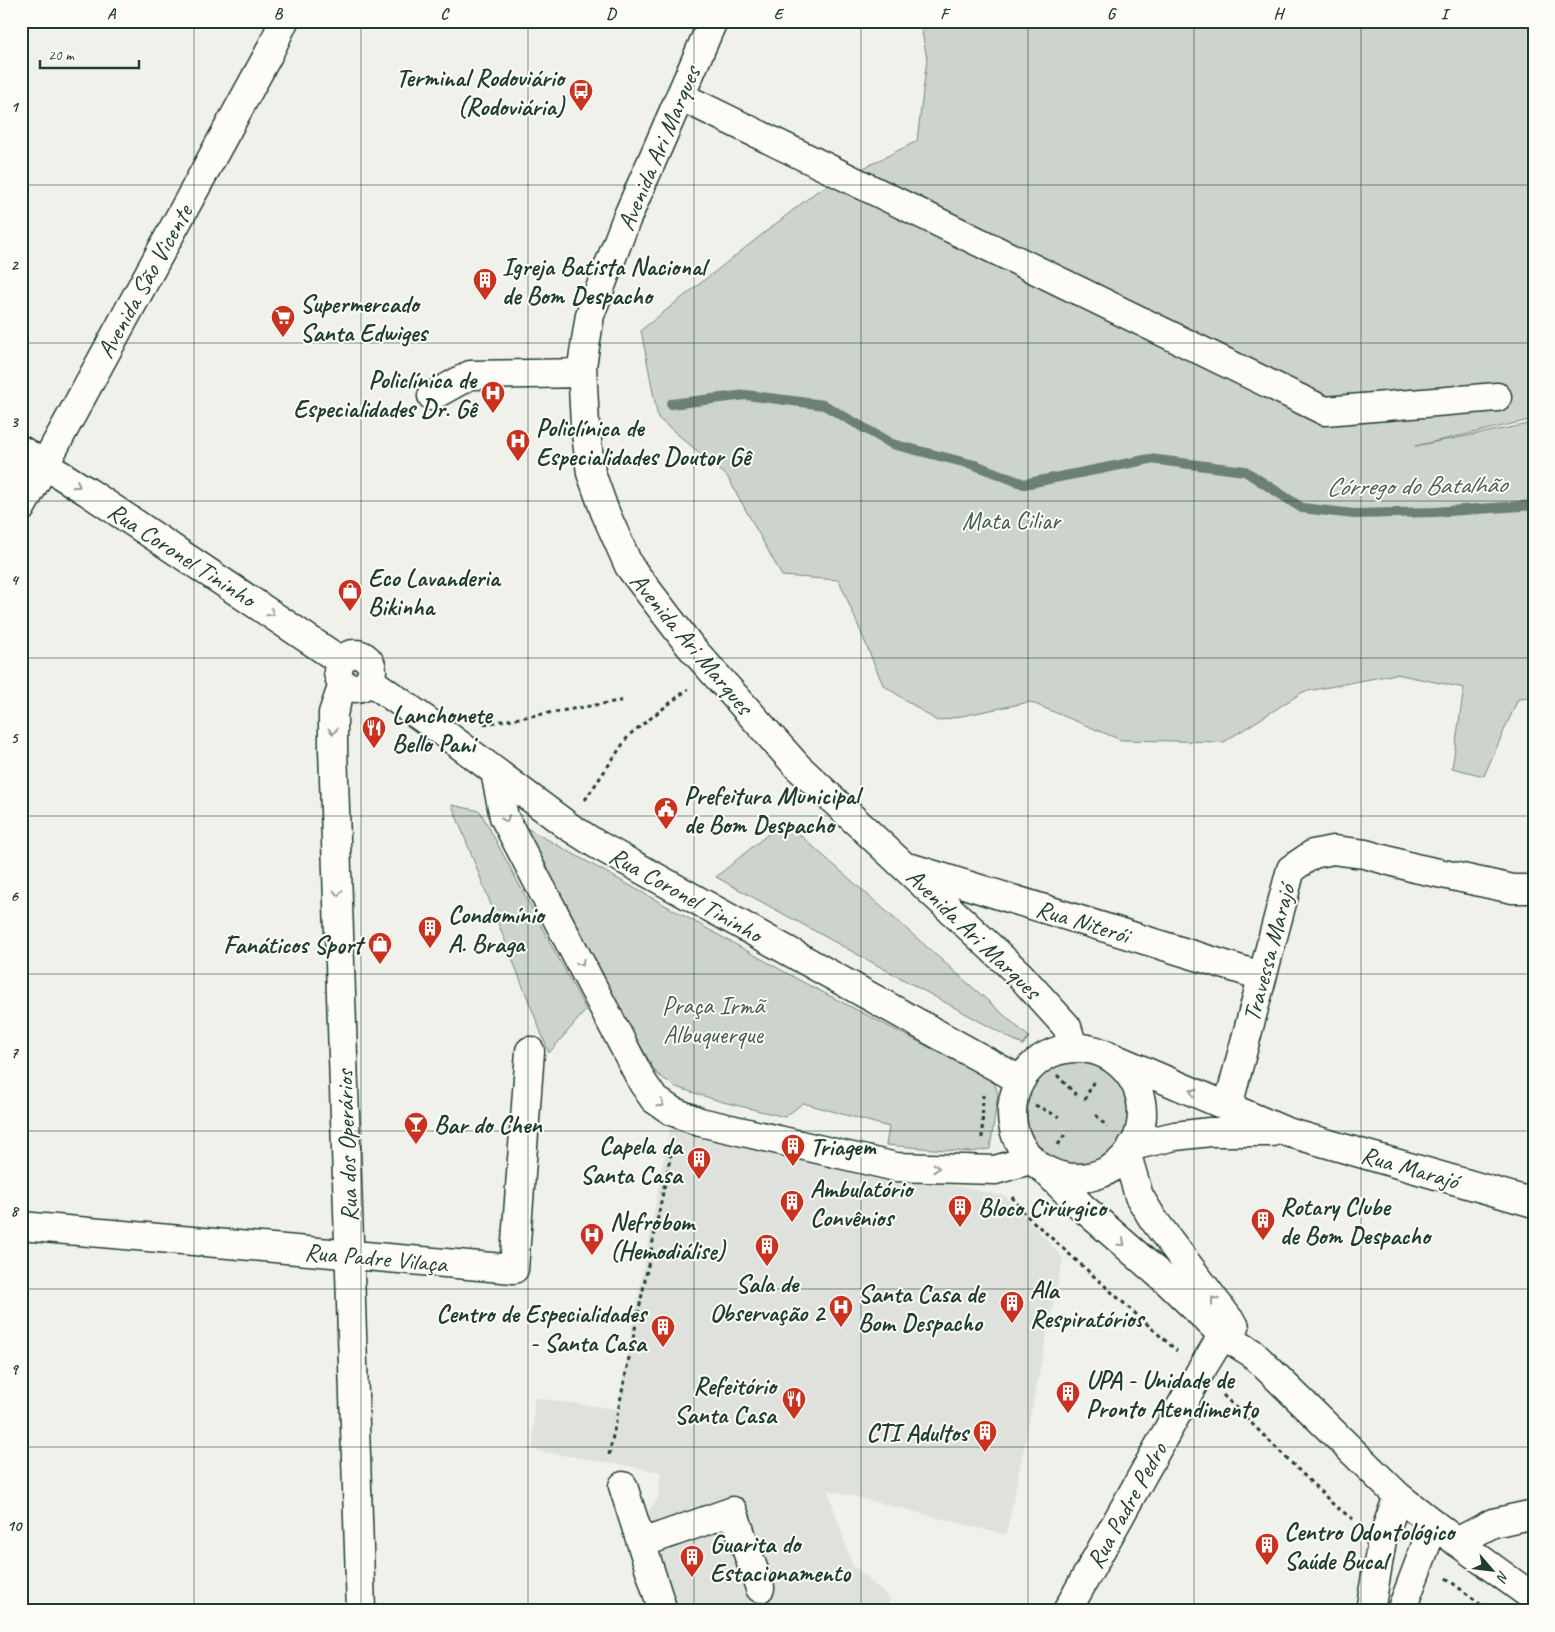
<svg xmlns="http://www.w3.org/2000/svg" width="1555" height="1632" viewBox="0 0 1555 1632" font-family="Caveat,sans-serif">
	<rect width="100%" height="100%" fill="#f0f1eb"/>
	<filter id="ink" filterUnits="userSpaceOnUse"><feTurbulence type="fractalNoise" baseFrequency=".02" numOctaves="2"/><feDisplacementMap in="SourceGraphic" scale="10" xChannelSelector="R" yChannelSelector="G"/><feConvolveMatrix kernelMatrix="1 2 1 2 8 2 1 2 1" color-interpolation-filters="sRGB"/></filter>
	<g filter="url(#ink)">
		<path fill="#dfe2dc" d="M670 1127 1005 1196 1063 1258 1006 1535 828 1490 852 1565 890 1598 885 1611H678L648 1512 658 1498 661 1472 533 1450 534 1398 617 1409Z"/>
		<path fill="#cdd3cd" stroke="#768880" d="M920 21H1534V419L1415 446 1534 423V698L1518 699 1484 776 1452 768 1464 688 1396 674 1303 692 1224 742 1121 740 1030 702 937 721 883 685 839 580 782 576 727 476 658 418 641 330 816 192 917 141 927 59Z
			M452 805 480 811 586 1010 549 1053Z
			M784 821 1029 1037 1023 1045 716 877Z
			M516 822 801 981 994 1081 998 1094 990 1149 970 1152 886 1145 889 1127 803 1103 785 1117 719 1101 676 1087 657 1074 635 1037Z
			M1020 1114a56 56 0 1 1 112 0a56 56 0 1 1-112 0Z"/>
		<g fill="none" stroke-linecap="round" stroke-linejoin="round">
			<path stroke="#6c8077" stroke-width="10" d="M671 404 746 395 824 405 892 444 975 465 1024 484 1150 459 1245 471 1302 508 1354 514 1434 512 1534 505"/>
			<defs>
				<path id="minor" d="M713 21 626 220 590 315 582 366 585 425 591 473 605 512 629 566 690 646 798 767 1019 974 1067 1027 1073 1047
					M680 96 1325 411 1497 397
					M432 396 470 375 582 373
					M21 508 45 464
					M343 684 333 713V748L361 1611
					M495 772 504 817 643 1083 654 1099 672 1111 700 1122 896 1167 995 1170 1030 1160
					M912 868 1261 976
					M1114 1058 1287 1132 1534 1203
					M1228 1106 1291 869 1313 854 1333 850 1365 854 1415 868 1513 889H1534
					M1132 1146 1175 1136 1210 1132H1272
					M21 1226 514 1269 530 1051
					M623 1486 663 1611
					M1457 1542 1493 1523 1534 1514
					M642 1543 733 1511 760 1588
					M1067 1611 1200 1372 1219 1341 1234 1325"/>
				<path id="major" d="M21 450 88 492 341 661
					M45 464 268 55 284 21
					M338 671a17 17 0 1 1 34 0a17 17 0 1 1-34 0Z
					M369 680 441 731 568 826 596 844 1020 1080
					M1012 1113a65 65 0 1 1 130 0a65 65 0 1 1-130 0Z
					M1127 1155 1139 1196 1153 1219 1235 1327
					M1048 1173 1082 1207 1169 1283 1223 1335 1252 1353 1398 1496 1457 1542 1534 1598
					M1370 1611 1382 1540 1398 1496
					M1401 1611 1434 1524"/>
			</defs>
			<use href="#minor" stroke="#1f3d34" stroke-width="31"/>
			<use href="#major" stroke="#1f3d34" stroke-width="31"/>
			<path stroke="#1f3d34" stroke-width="3" stroke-dasharray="4 4" stroke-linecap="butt" d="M484 724 625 700
				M585 800 629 735 688 689
				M1057 1075 1079 1098
				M1085 1100 1094 1080
				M1035 1105 1059 1117
				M1096 1115 1107 1127
				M982 1138 983 1095
				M1058 1145 1066 1133
				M1012 1197 1027 1216 1177 1351
				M1223 1395 1336 1507 1356 1521
				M609 1455 673 1144
				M1446 1578 1489 1611"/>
			<use href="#minor" stroke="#fdfcf7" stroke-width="28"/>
			<use href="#major" stroke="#fdfcf7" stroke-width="28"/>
		</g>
		<defs><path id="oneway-chevron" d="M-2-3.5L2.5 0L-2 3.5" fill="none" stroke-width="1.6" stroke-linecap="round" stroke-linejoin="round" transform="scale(1.25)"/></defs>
		<g stroke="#8e9c96">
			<use href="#oneway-chevron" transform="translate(77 485) rotate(33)"/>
			<use href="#oneway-chevron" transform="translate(271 613) rotate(33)"/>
			<use href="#oneway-chevron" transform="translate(333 731) rotate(89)"/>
			<use href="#oneway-chevron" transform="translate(506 819) rotate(68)"/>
			<use href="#oneway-chevron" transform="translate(338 893) rotate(88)"/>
			<use href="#oneway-chevron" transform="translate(581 963) rotate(62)"/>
			<use href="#oneway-chevron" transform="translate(1193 1092) rotate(-158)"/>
			<use href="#oneway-chevron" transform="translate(661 1104) rotate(35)"/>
			<use href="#oneway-chevron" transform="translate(936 1168) rotate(1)"/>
			<use href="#oneway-chevron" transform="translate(1122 1243) rotate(41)"/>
			<use href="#oneway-chevron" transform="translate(1214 1300) rotate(-128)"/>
		</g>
	</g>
	<path fill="none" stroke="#1f3d34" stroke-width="1" stroke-opacity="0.55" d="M194 21V1611M361 21V1611M528 21V1611M694 21V1611M861 21V1611M1028 21V1611M1194 21V1611M1361 21V1611M21 185H1534M21 343H1534M21 501H1534M21 658H1534M21 816H1534M21 974H1534M21 1131H1534M21 1289H1534M21 1447H1534"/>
	<defs>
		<symbol id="bus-pin" viewBox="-11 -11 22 30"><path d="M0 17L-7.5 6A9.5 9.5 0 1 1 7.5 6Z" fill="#c8321e" stroke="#fdfcf7"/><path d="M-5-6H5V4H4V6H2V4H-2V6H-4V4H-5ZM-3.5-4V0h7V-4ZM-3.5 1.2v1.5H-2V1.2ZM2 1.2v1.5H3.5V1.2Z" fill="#fff"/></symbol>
		<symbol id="building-pin" viewBox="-11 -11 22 30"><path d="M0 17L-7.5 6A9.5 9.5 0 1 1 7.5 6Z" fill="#c8321e" stroke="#fdfcf7"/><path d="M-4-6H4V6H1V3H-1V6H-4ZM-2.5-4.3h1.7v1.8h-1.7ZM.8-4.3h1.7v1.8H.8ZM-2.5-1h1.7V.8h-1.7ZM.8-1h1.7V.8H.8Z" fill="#fff"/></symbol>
		<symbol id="supermarket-pin" viewBox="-11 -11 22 30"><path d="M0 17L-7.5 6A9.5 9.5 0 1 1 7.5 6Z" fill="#c8321e" stroke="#fdfcf7"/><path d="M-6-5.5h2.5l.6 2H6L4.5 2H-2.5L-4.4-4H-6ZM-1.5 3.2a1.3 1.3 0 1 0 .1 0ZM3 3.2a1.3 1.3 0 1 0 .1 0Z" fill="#fff"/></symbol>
		<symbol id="hospital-pin" viewBox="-11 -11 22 30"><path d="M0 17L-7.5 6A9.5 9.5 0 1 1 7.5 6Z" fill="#c8321e" stroke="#fdfcf7"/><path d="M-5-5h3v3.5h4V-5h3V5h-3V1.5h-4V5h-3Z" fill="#fff"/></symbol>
		<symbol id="shop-pin" viewBox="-11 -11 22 30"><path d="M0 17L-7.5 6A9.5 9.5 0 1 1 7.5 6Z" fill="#c8321e" stroke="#fdfcf7"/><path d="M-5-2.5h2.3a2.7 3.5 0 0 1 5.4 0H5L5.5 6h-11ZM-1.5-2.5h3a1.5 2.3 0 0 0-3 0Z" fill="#fff"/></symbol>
		<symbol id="restaurant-pin" viewBox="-11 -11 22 30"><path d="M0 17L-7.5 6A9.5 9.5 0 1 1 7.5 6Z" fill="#c8321e" stroke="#fdfcf7"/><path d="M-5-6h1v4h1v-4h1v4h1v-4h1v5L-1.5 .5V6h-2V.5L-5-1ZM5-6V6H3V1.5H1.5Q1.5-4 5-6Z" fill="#fff"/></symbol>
		<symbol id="civic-pin" viewBox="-11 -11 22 30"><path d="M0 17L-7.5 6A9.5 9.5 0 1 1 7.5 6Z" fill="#c8321e" stroke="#fdfcf7"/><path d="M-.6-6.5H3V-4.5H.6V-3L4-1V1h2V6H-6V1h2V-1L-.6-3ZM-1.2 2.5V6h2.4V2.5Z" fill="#fff"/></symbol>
		<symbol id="bar-pin" viewBox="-11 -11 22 30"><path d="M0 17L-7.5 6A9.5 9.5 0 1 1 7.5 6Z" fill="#c8321e" stroke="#fdfcf7"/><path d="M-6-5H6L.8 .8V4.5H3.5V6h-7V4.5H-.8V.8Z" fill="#fff"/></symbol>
	</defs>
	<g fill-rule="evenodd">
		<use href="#bus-pin" x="567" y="77" width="28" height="38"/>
		<use href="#building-pin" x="471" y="266" width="28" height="38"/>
		<use href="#supermarket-pin" x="269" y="303" width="28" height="38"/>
		<use href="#hospital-pin" x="479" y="379" width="28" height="38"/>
		<use href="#hospital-pin" x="504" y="427" width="28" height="38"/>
		<use href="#shop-pin" x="336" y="577" width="28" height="38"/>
		<use href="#restaurant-pin" x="360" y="714" width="28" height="38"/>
		<use href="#civic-pin" x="652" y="795" width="28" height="38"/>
		<use href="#building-pin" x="416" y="914" width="28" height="38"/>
		<use href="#shop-pin" x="366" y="930" width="28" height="38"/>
		<use href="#bar-pin" x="402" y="1110" width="28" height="38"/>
		<use href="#building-pin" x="779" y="1132" width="28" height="38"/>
		<use href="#building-pin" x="685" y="1145" width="28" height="38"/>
		<use href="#building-pin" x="778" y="1188" width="28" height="38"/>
		<use href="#building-pin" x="946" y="1193" width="28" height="38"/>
		<use href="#building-pin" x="1249" y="1206" width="28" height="38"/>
		<use href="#hospital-pin" x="578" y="1221" width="28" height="38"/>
		<use href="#building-pin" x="753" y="1232" width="28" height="38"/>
		<use href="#building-pin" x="998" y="1289" width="28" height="38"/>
		<use href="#hospital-pin" x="827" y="1293" width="28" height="38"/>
		<use href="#building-pin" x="649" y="1313" width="28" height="38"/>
		<use href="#building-pin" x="1054" y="1379" width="28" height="38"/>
		<use href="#restaurant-pin" x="780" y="1385" width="28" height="38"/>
		<use href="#building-pin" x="971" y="1418" width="28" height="38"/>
		<use href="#building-pin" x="1253" y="1531" width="28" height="38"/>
		<use href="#building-pin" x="678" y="1543" width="28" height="38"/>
	</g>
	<g text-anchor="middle" stroke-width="4" stroke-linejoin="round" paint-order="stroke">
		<g font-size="25" font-weight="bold" fill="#1f3d34" stroke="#fdfcf7" text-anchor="start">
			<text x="564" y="86" text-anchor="end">Terminal Rodoviário<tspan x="564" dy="29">(Rodoviária)</tspan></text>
			<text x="502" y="275">Igreja Batista Nacional<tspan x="502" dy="29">de Bom Despacho</tspan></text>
			<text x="300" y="312">Supermercado<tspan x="300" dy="29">Santa Edwiges</tspan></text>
			<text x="476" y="388" text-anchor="end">Policlínica de<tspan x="476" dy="29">Especialidades Dr. Gê</tspan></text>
			<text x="536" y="436">Policlínica de<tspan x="536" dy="29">Especialidades Doutor Gê</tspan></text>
			<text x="368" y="586">Eco Lavanderia<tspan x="368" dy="29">Bikinha</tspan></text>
			<text x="392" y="723">Lanchonete<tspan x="392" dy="29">Bello Pani</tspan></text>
			<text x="684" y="804">Prefeitura Municipal<tspan x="684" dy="29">de Bom Despacho</tspan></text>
			<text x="448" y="923">Condomínio<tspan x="448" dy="29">A. Braga</tspan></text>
			<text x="362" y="953" text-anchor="end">Fanáticos Sport</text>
			<text x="434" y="1133">Bar do Chen</text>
			<text x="682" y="1154" text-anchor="end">Capela da<tspan x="682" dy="29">Santa Casa</tspan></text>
			<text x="810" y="1155">Triagem</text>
			<text x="810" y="1197">Ambulatório<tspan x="810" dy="29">Convênios</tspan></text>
			<text x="1280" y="1215">Rotary Clube<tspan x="1280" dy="29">de Bom Despacho</tspan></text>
			<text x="978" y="1216">Bloco Cirúrgico</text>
			<text x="610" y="1230">Nefrobom<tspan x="610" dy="29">(Hemodiálise)</tspan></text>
			<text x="767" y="1292" text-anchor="middle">Sala de<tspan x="767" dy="29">Observação 2</tspan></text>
			<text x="1030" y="1298">Ala<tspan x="1030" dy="29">Respiratórios</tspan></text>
			<text x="858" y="1302">Santa Casa de<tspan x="858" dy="29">Bom Despacho</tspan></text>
			<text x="646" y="1322" text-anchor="end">Centro de Especialidades<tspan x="646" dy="29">- Santa Casa</tspan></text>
			<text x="1086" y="1388">UPA - Unidade de<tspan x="1086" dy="29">Pronto Atendimento</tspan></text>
			<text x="776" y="1394" text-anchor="end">Refeitório<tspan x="776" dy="29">Santa Casa</tspan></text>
			<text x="968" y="1441" text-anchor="end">CTI Adultos</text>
			<text x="1284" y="1540">Centro Odontológico<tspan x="1284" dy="29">Saúde Bucal</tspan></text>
			<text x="710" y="1552">Guarita do<tspan x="710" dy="29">Estacionamento</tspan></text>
		</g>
		<g font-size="25" fill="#1f3d34" stroke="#fdfcf7">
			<text transform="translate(658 148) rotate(-67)" y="9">Avenida Ari Marques</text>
			<text transform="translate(144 281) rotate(-61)" y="9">Avenida São Vicente</text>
			<text transform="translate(182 554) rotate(33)" y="9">Rua Coronel Tininho</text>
			<text transform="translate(692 643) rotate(50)" y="9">Avenida Ari Marques</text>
			<text transform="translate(686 894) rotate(29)" y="9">Rua Coronel Tininho</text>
			<text transform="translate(1083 921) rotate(17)" y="9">Rua Niterói</text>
			<text transform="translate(974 933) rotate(44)" y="9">Avenida Ari Marques</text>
			<text transform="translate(1268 953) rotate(-75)" y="9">Travessa Marajó</text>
			<text transform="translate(346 1146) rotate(-92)" y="9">Rua dos Operários</text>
			<text transform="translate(1410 1167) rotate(16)" y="9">Rua Marajó</text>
			<text transform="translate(376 1257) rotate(5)" y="9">Rua Padre Vilaça</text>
			<text transform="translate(1126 1505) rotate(-61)" y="9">Rua Padre Pedro</text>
		</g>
		<g font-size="25" fill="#425b53" stroke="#fdfcf7">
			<text x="1011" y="529">Mata Ciliar</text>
			<text x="713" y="1014">Praça Irmã<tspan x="713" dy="29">Albuquerque</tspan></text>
		</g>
		<g font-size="26" font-style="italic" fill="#455e56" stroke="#fdfcf7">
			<text transform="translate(1416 485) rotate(-1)" y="9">Córrego do Batalhão</text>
		</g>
	</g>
	<rect width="1555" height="1632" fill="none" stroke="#fdfcf7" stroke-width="55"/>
	<g transform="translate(1492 1570) rotate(118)" stroke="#fdfcf7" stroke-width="4" paint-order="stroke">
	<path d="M0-4L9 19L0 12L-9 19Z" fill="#1f3d34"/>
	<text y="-8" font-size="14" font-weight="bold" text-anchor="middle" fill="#1f3d34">N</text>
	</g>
	<path d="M40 60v8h99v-8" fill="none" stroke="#1f3d34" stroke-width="2.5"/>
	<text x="48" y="60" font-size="15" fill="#1f3d34" stroke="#fdfcf7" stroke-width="4" paint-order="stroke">20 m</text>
	<rect x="28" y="28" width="1500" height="1576" fill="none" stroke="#1f3d34" stroke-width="2"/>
	<g font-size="16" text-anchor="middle" font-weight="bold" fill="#1f3d34">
		<text x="111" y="19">A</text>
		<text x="278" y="19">B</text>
		<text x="444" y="19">C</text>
		<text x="611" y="19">D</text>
		<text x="778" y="19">E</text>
		<text x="944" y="19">F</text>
		<text x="1111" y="19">G</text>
		<text x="1278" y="19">H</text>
		<text x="1444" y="19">I</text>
		<text x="14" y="112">1</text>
		<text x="14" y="270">2</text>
		<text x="14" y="427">3</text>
		<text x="14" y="585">4</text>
		<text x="14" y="743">5</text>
		<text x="14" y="901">6</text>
		<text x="14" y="1058">7</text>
		<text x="14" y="1216">8</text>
		<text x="14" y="1374">9</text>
		<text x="14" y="1531">10</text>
	</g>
</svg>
